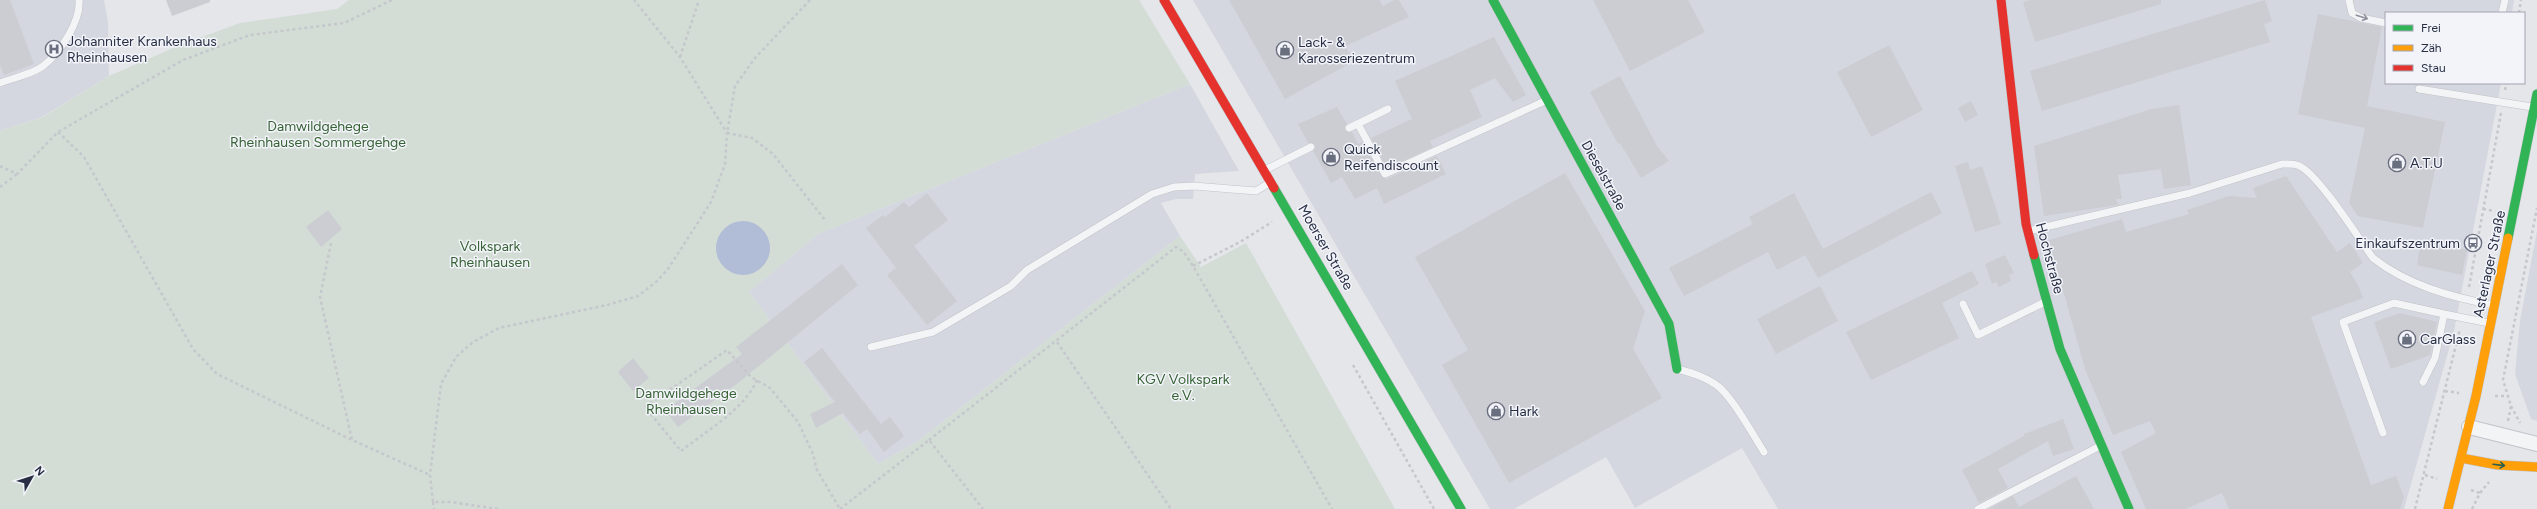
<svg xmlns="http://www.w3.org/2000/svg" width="2537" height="509" viewBox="0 0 2537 509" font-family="Figtree,sans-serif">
	<rect width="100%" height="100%" fill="#e4e6ea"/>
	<path fill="#d4d7df" d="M0 0H104L108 22 109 76 42 117 0 131Z
		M1193 0H2514L2512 13H2386V83H2501L2454 331 2404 509H1778L1742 448 1635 508 1606 457 1514 509H1490Z
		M1190 84 1239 171 1195 174 1193 199H1176L1161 203 1180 236 918 441 878 464 749 292 818 234Z
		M2537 231V421L2531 419 2515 374 2520 321Z"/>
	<path fill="#d3ddd5" d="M349 0H1139L1190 84 818 234 749 292 878 464 918 441 1180 236 1201 267 1246 243 1395 509H0V131L43 117 109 76 180 45 240 23 337 9Z"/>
	<path fill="#b1bdd6" d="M716 248a27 27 0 1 1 54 0a27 27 0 1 1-54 0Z"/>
	<path fill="#cbcdd2" d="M0 0H10L34 64 4 75 0 65Z
		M166 0H210V2L172 16Z
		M1229 0H1379L1383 6 1394 0H1399L1409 17 1345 46 1354 61 1285 99Z
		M1593 0H1688L1705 32 1630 71Z
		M2031 0H2161V4L2035 42 2023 2Z
		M2265 0 2272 21 2264 24 2270 42 2042 111 2030 71Z
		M2318 14 2382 27 2367 106 2445 122 2423 228 2358 216 2349 203 2365 128 2298 114Z
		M1494 37 1526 95 1513 102 1495 78 1470 90 1482 117 1430 141 1433 147 1387 168 1371 138 1412 119 1395 81Z
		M1889 45 1923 110 1871 137 1837 72Z
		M1620 76 1657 146 1669 161 1641 178 1620 143 1618 144 1590 92Z
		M1971 101 1978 115 1965 122 1958 108Z
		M2179 105 2191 185 2164 189 2161 169 2118 175 2122 199H2116L2118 205 2044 216 2034 146 2152 109Z
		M1337 107 1347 124 1345 131 1352 132 1358 144 1362 142 1383 178 1387 179 1437 156 1446 174 1384 204 1377 188 1355 199 1342 177 1331 183 1313 151 1315 144 1308 143 1298 124Z
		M1968 162 1970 170 1982 166 2001 224 1975 232 1955 166Z
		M1565 173 1645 311 1633 349 1662 398 1509 483 1442 365 1468 350 1415 257Z
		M2286 176 2337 252 2350 243 2363 263 2350 272 2358 285 2363 298 2311 317 2371 485 2396 476 2404 497 2400 509H2229L2222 493 2186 509H2146L2121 452 2156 433 2150 421 2113 435 2085 369 2049 240 2122 219 2126 232 2189 214 2187 210 2229 196 2257 198 2253 188Z
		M1931 192 1942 213 1818 278 1805 255 1777 270 1768 252 1684 296 1669 268 1753 224 1749 217 1794 193 1823 249Z
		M927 193 948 220 914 246 957 301 927 325 887 275 896 268 866 228 883 215 885 217 904 202 909 207Z
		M328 210 342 229 321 247 306 227Z
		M2421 240 2467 250 2462 275 2417 265Z
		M2005 255 2014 273 2009 275 2011 281 1999 287 1996 282 1992 284 1985 264Z
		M842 264 858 285 738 383 678 427 665 410 742 354 736 347Z
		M1972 271 1979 284 1942 303 1959 338 1871 380 1846 332Z
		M1820 286 1838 321 1776 354 1757 319Z
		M2400 313 2437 322 2430 355 2391 369 2374 322Z
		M822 348 881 424 890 417 904 436 884 452 867 429 860 434 843 413 816 428 810 414 835 402 804 362Z
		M633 358 649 378 633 391 618 372Z
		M2063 419 2074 449 2053 456 2048 441 1998 469 2008 488 1979 503 1962 470 2024 436V434Z
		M2076 476 2094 509H1989L2013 496 2019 507Z"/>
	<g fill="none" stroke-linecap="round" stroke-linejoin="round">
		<defs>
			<path id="lane" d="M2349 0 2352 13 2361 18 2386 23
				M2502 13 2505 0
				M0 83C13 78 33 74 43 66 60 53 81 21 79 0
				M2419 89 2532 107
				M1358 124 1385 174 1547 100
				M1349 128 1388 109
				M1265 170 1311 147
				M2028 231 2190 193 2282 164C2290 164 2296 163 2303 168 2323 182 2357 236 2373 258 2407 285 2451 297 2493 305
				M1963 304 1978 335 2045 302
				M871 347 933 332 1011 286 1027 270 1152 194 1174 187 1194 186 1256 191 1269 183
				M1677 369C1690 372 1703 376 1715 384 1731 394 1753 435 1764 452
				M2423 382 2435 358 2444 314 2489 323
				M2383 433 2343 322 2394 303 2444 314
				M1978 509 2100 446"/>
			<path id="street" d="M2469 427 2537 444"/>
			<path id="fast" d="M1493 0 1669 324 1677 369
				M1274 188 1461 509
				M2508 238 2537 94
				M2034 255 2060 349 2129 509"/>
			<path id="slow" d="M2461 458 2498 465 2537 467
				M2448 509 2476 396 2508 238"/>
			<path id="jam" d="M1164 0 1274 188
				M2001 0 2026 224 2034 255"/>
		</defs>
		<use href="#lane" stroke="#c1c3c8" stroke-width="8"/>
		<use href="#street" stroke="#c1c3c8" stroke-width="16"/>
		<use href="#fast" stroke="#c1c3c8" stroke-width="10"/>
		<use href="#slow" stroke="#c1c3c8" stroke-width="10"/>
		<use href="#jam" stroke="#c1c3c8" stroke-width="10"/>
		<path stroke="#c5c7cc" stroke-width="2.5" stroke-dasharray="3 3" stroke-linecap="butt" d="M810 0 755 58 735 86 727 133 752 138 773 154 825 220
			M2519 13 2521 0
			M680 57 699 0
			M2505 90 2507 83
			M58 132 84 157 193 349 217 374 352 440 430 475
			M0 166 17 174 58 132 183 60 250 35 344 23 392 0
			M0 187 17 174
			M2483 209 2495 211
			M331 243 320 297 352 440
			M1193 266 1240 242 1272 222
			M2469 287 2501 113
			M1057 342 1171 509
			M1353 365 1434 509
			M757 380C744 410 706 431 681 451L645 407 727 350 751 377 770 388 798 422 813 454 817 470 840 509
			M2445 391 2459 393
			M2495 396H2507
			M2511 406 2520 423
			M2508 421 2511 406 2503 380 2537 208
			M929 440 1176 247 1183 251 1193 266 1332 509
			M2425 475 2437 479
			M2471 490 2480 493
			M433 502 434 509
			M498 509 451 502H433L430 475 441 384 456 357 473 342 499 328 607 305 638 296 656 282 668 269 711 202 725 164 727 133 680 57 634 0
			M840 509 929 440 983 509
			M2415 509 2460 329
			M2472 509 2480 493 2489 482"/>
		<use href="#lane" stroke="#f3f4f6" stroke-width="7"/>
		<use href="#street" stroke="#f3f4f6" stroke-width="14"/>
		<use href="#fast" stroke="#30b455" stroke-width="9"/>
		<use href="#slow" stroke="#ff9f0a" stroke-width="9"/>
		<use href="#jam" stroke="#e5322d" stroke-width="9"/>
	</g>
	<defs><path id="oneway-shaft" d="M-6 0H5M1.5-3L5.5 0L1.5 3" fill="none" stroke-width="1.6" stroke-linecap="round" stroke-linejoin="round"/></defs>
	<use stroke="#8e929e" href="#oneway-shaft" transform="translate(2362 17) rotate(18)"/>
	<use stroke="#2b5e4b" href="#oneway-shaft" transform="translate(2499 465) rotate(7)"/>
	<defs>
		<symbol id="hospital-ring" viewBox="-11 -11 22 22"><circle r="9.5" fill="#f2f4f9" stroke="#6a6f7f" stroke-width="1.5"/><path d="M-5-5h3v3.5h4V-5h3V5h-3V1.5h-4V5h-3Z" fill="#6a6f7f"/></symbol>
		<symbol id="shop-ring" viewBox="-11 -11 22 22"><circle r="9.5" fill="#f2f4f9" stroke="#6a6f7f" stroke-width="1.5"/><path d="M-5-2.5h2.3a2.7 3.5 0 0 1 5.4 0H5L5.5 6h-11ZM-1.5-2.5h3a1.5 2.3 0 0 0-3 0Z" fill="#6a6f7f"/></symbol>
		<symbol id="bus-ring" viewBox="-11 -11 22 22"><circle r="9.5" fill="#f2f4f9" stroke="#6a6f7f" stroke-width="1.5"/><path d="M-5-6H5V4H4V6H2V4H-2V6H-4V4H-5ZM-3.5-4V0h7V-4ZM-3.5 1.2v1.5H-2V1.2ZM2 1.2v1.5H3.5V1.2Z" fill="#6a6f7f"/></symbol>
	</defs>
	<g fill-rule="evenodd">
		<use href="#hospital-ring" x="44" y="39" width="20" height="20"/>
		<use href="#shop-ring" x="1275" y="40" width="20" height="20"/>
		<use href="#shop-ring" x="1321" y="147" width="20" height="20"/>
		<use href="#shop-ring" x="2387" y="153" width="20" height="20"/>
		<use href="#bus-ring" x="2463" y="233" width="20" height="20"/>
		<use href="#shop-ring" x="2397" y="329" width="20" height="20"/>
		<use href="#shop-ring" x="1486" y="401" width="20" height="20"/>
	</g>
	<g text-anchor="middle" stroke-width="3" stroke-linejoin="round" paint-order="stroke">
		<g font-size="14" fill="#282f45" stroke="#f2f4f9" text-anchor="start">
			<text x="67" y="46">Johanniter Krankenhaus<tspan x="67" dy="16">Rheinhausen</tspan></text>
			<text x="1298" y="47">Lack- &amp;<tspan x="1298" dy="16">Karosseriezentrum</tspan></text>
			<text x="1344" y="154">Quick<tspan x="1344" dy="16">Reifendiscount</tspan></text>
			<text x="2410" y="168">A.T.U</text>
			<text x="2460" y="248" text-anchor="end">Einkaufszentrum</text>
			<text x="2420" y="344">CarGlass</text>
			<text x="1509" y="416">Hark</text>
		</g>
		<g font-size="14" fill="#376235" stroke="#f2f4f9">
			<text x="318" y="131">Damwildgehege<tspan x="318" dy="16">Rheinhausen Sommergehge</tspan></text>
			<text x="490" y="251">Volkspark<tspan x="490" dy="16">Rheinhausen</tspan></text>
			<text x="1183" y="384">KGV Volkspark<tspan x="1183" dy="16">e.V.</tspan></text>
			<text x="686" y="398">Damwildgehege<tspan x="686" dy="16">Rheinhausen</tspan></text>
		</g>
		<g font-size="14" fill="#282f45" stroke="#f2f4f9">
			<text transform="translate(1604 175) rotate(61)" y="5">Dieselstraße</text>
			<text transform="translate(1326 247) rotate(60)" y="5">Moerser Straße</text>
			<text transform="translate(2050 258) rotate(75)" y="5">Hochstraße</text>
			<text transform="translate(2489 264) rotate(-78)" y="5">Asterlager Straße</text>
		</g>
	</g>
	<rect x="2385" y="12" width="140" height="72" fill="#f2f4f9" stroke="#a1a5b1"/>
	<rect x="2393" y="25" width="20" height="6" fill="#30b455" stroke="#a1a5b1"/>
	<text x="2421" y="32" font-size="12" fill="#282f45">Frei</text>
	<rect x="2393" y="45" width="20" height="6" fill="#ff9f0a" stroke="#a1a5b1"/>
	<text x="2421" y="52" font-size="12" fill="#282f45">Zäh</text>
	<rect x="2393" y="65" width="20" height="6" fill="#e5322d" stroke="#a1a5b1"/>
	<text x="2421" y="72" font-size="12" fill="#282f45">Stau</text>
	<g transform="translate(32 477) rotate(51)" stroke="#f2f4f9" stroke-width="3" paint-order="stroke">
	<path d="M0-3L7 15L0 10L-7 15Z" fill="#282f45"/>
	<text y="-6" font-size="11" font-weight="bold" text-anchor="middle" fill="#282f45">N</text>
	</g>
</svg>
